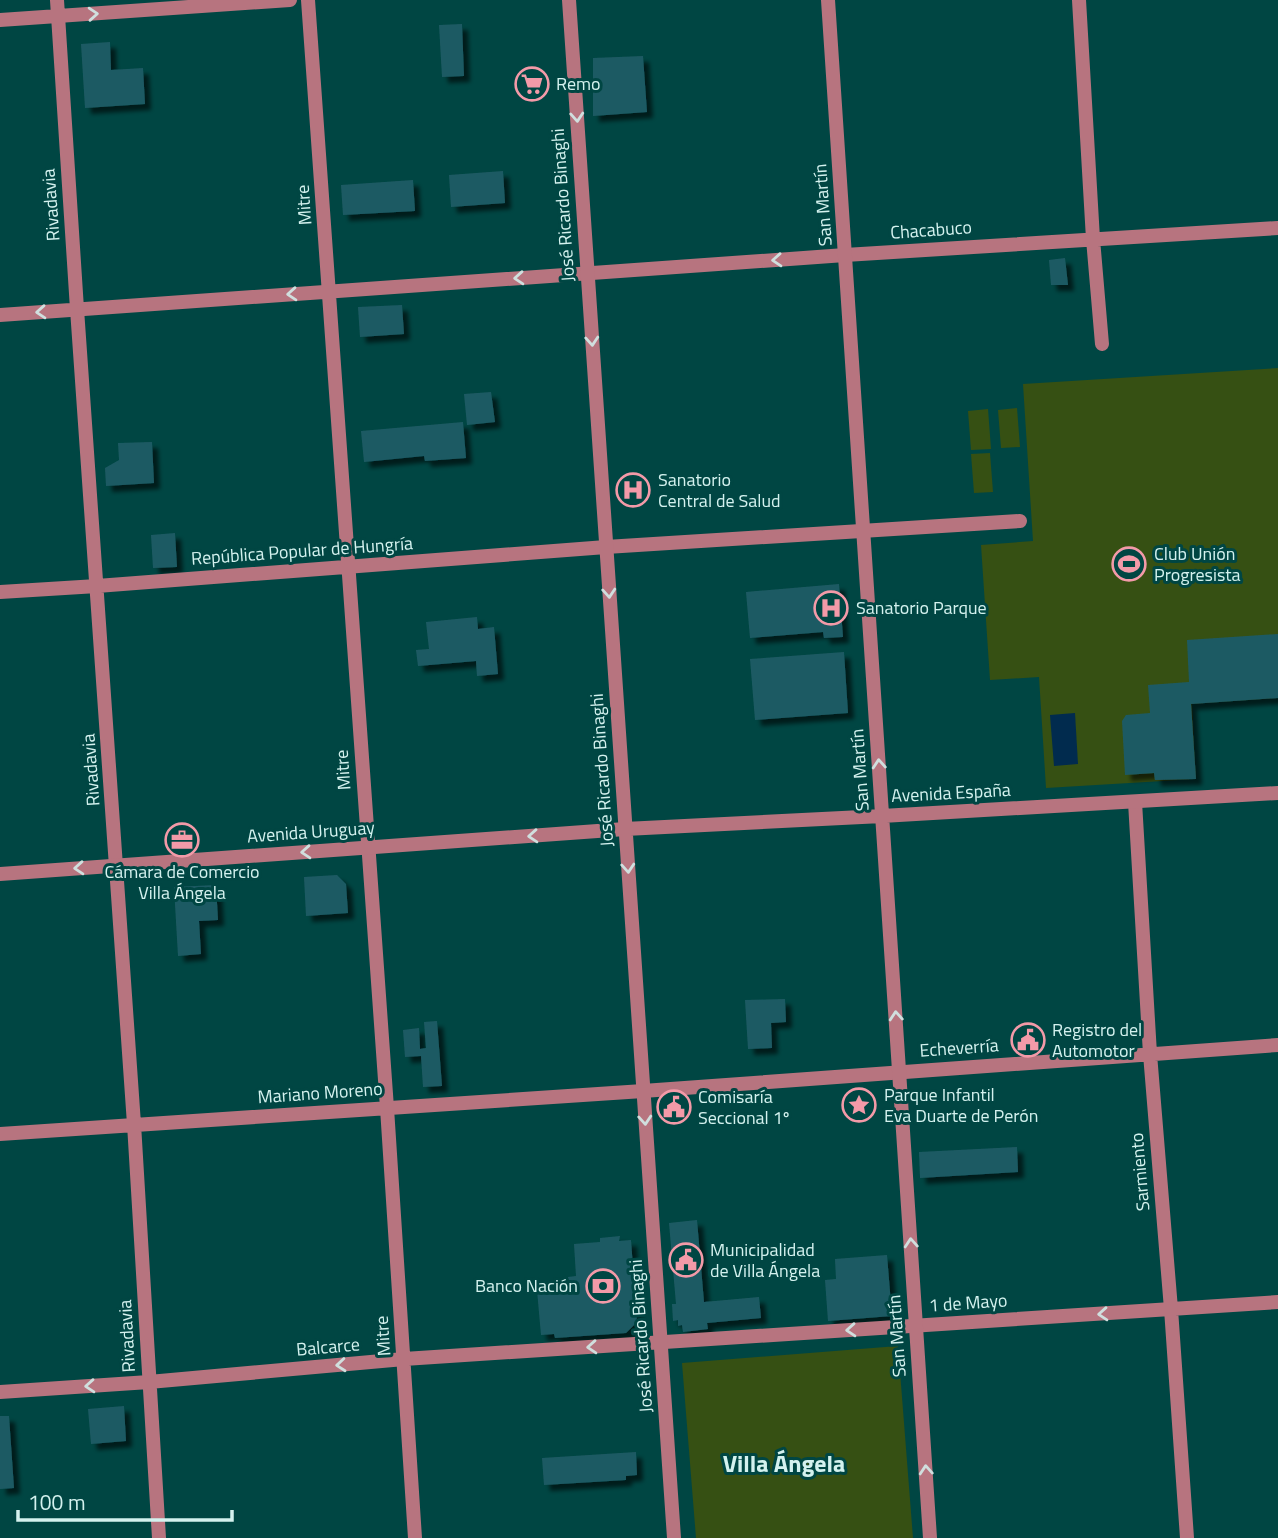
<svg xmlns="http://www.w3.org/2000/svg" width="1278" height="1538" viewBox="0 0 1278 1538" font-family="'Titillium Web',sans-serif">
	<defs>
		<filter id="shadow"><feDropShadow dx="6" dy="6" stdDeviation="2" flood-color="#0009"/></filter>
	</defs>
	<rect width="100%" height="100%" fill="#004643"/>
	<path fill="#365013" d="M1278 368V698L1192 704 1196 779 1046 788 1039 677 990 680 981 545 1033 541 1023 384Z
		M1017 408 1020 447 1001 448 998 410Z
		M988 409 991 449 971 450 968 411Z
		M990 453 993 492 974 493 971 454Z
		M898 1346 913 1538H696L682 1363Z"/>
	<path fill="#012b4e" d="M1075 713 1078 764 1054 766 1050 715Z"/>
	<path fill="#1e5a63" filter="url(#shadow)" d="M462 24 464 76 442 77 439 25Z
		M110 42 111 70 143 68 145 104 85 108 81 44Z
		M643 56 647 112 593 116V58Z
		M503 171 505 203 451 207 449 175Z
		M413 180 415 211 343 215 341 185Z
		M1065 258 1068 285H1051L1049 260Z
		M402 305 404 334 360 337 358 307Z
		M491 392 495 422 467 425 464 394Z
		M463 422 466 458 425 461 424 456 364 462 361 431Z
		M152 442 154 483 106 486 105 468 119 460 118 443Z
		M175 533 177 567 153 568 151 535Z
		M839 584 843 637 824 638 823 632 750 638 746 592Z
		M477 617 478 629 494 627 498 674 477 676 476 661 418 666 416 650 429 649 426 622Z
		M1278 634V698L1191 704 1196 779 1155 780 1154 773 1125 775 1122 721 1126 715 1150 713 1148 685 1189 682 1187 640Z
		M844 652 848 713 755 720 750 659Z
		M337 875 346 884 348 913 306 916 304 877Z
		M216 885 218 920 199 921 201 954 178 956 174 887Z
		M785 999 786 1022 771 1023 772 1048 748 1049 745 1000Z
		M437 1021 442 1086 423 1087 421 1056 405 1057 403 1030 419 1028 420 1049 426 1048 424 1022Z
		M1017 1147 1018 1172 920 1178 919 1152Z
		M697 1220 704 1302 759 1297 761 1318 707 1323 708 1329 683 1332 682 1325 678 1326V1320L673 1321 672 1304H676L669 1223Z
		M620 1236 619 1241 631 1240 637 1322 626 1333 555 1338 554 1334 541 1335 537 1290 572 1287V1284L568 1282V1277L576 1276 574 1244 600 1242V1238Z
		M887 1255 892 1316 828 1321 825 1280 836 1279 835 1259Z
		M124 1406 126 1441 91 1444 88 1409Z
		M0 1416H9L14 1488 0 1489Z
		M636 1452 637 1475 626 1476V1480L544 1485 542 1458Z"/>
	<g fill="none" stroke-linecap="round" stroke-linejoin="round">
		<path stroke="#b7747f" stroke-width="14" d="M57 0 77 309 134 1124 159 1538
			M308 0 387 1108 415 1538
			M1079 0 1093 239 1102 344
			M0 20 290 0
			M0 315 845 255 1278 228
			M0 592 97 586 606 547 1020 521
			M1135 802 1150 1054 1171 1309 1187 1538
			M0 1134 643 1091 1278 1045
			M0 1392 149 1382 404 1359 1278 1302"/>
		<path stroke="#b7747f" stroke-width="14" d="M569 0 674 1538
			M828 0 930 1538
			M0 874 625 829 882 816 1278 793"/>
	</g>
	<defs><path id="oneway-chevron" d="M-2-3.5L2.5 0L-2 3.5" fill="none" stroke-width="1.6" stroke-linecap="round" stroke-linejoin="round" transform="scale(1.75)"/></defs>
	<g stroke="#d0dfde">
		<use href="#oneway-chevron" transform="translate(93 14) rotate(-4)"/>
		<use href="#oneway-chevron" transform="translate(577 117) rotate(86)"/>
		<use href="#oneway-chevron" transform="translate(777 260) rotate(176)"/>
		<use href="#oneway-chevron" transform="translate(519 278) rotate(176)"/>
		<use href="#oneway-chevron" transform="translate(292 294) rotate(176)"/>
		<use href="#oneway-chevron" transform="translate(41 312) rotate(176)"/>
		<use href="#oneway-chevron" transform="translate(592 341) rotate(86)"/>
		<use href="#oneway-chevron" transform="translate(609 593) rotate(86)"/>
		<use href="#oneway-chevron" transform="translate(879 764) rotate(-94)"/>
		<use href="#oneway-chevron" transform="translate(533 836) rotate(176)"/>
		<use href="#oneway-chevron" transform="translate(306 852) rotate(176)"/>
		<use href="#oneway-chevron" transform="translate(79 868) rotate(176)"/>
		<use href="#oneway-chevron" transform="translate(628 868) rotate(86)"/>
		<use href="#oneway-chevron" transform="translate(896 1016) rotate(-94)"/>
		<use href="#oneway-chevron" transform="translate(645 1120) rotate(86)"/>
		<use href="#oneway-chevron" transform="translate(911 1243) rotate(-94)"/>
		<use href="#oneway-chevron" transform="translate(1103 1314) rotate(176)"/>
		<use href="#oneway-chevron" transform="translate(851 1330) rotate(176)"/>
		<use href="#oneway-chevron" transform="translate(592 1347) rotate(176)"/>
		<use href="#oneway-chevron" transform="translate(341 1365) rotate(175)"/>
		<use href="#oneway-chevron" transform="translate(90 1386) rotate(176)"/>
		<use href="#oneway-chevron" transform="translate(926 1470) rotate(-94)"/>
	</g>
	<defs>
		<symbol id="supermarket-ring" viewBox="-11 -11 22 22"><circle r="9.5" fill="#004643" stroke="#f39aa8" stroke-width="1.5"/><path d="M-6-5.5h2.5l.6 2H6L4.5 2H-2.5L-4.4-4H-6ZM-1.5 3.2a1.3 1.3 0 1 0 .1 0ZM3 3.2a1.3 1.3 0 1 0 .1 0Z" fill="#f39aa8"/></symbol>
		<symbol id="hospital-ring" viewBox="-11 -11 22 22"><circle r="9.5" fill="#004643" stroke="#f39aa8" stroke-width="1.5"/><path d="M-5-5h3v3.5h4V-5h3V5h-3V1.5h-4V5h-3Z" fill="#f39aa8"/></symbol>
		<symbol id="stadium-ring" viewBox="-11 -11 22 22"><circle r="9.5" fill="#004643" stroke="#f39aa8" stroke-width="1.5"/><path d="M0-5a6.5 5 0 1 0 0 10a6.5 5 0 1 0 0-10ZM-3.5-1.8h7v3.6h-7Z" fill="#f39aa8"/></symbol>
		<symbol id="office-ring" viewBox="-11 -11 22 22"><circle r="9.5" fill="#004643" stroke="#f39aa8" stroke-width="1.5"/><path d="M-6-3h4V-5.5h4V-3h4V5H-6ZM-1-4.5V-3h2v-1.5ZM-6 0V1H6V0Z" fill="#f39aa8"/></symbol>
		<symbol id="civic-ring" viewBox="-11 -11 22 22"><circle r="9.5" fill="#004643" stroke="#f39aa8" stroke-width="1.5"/><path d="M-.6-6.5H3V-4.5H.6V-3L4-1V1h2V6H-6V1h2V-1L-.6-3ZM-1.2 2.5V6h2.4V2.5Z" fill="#f39aa8"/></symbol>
		<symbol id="sight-ring" viewBox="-11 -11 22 22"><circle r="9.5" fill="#004643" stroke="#f39aa8" stroke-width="1.5"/><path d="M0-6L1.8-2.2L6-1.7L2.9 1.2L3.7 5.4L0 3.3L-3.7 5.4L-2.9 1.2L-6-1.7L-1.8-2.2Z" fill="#f39aa8"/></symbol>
		<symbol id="bank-ring" viewBox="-11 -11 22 22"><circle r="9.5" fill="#004643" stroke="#f39aa8" stroke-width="1.5"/><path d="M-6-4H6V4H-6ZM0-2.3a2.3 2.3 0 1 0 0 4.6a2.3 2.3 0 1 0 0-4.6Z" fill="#f39aa8"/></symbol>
	</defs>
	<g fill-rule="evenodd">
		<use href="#supermarket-ring" x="513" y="65" width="38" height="38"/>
		<use href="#hospital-ring" x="614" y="471" width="38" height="38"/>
		<use href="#stadium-ring" x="1110" y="545" width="38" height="38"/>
		<use href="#hospital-ring" x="812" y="589" width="38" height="38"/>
		<use href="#office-ring" x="163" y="821" width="38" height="38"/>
		<use href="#civic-ring" x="1009" y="1021" width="38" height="38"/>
		<use href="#sight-ring" x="840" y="1086" width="38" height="38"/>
		<use href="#civic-ring" x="655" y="1088" width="38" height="38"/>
		<use href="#civic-ring" x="667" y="1241" width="38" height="38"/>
		<use href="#bank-ring" x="584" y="1267" width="38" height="38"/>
	</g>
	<g text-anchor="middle" stroke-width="6" stroke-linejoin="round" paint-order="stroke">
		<g font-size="18" fill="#d4f2ef" stroke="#004643" text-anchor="start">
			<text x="556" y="90">Remo</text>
			<text x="658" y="486">Sanatorio<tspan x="658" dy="21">Central de Salud</tspan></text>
			<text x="1154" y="560">Club Unión<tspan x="1154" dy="21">Progresista</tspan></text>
			<text x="856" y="614">Sanatorio Parque</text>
			<text x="182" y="878" text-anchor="middle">Cámara de Comercio<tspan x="182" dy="21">Villa Ángela</tspan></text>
			<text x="1052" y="1036">Registro del<tspan x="1052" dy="21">Automotor</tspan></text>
			<text x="884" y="1101">Parque Infantil<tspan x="884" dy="21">Eva Duarte de Perón</tspan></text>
			<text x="698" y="1103">Comisaría<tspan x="698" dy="21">Seccional 1º</tspan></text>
			<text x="710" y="1256">Municipalidad<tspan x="710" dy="21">de Villa Ángela</tspan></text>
			<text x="578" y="1292" text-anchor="end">Banco Nación</text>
		</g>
		<g font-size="18" fill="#d4f2ef" stroke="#004643">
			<text transform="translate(51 205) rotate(-94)" y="6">Rivadavia</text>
			<text transform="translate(304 205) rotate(-94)" y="6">Mitre</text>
			<text transform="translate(563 205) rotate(-94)" y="6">José Ricardo Binaghi</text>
			<text transform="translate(823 205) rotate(-94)" y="6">San Martín</text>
			<text transform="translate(931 230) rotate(-4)" y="6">Chacabuco</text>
			<text transform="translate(302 551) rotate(-4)" y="6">República Popular de Hungría</text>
			<text transform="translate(91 770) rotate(-94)" y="6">Rivadavia</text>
			<text transform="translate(343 770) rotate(-94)" y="6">Mitre</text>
			<text transform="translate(602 770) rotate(-94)" y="6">José Ricardo Binaghi</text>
			<text transform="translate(860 770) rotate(-94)" y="6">San Martín</text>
			<text transform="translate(951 793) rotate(-3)" y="6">Avenida España</text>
			<text transform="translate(311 832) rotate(-4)" y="6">Avenida Uruguay</text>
			<text transform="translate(959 1048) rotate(-4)" y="6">Echeverría</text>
			<text transform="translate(320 1093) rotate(-4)" y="6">Mariano Moreno</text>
			<text transform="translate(1140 1172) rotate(-95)" y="6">Sarmiento</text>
			<text transform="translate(968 1303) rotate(-4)" y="6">1 de Mayo</text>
			<text transform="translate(127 1336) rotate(-93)" y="6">Rivadavia</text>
			<text transform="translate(383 1336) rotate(-94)" y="6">Mitre</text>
			<text transform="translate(641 1336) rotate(-94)" y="6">José Ricardo Binaghi</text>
			<text transform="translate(897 1336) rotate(-94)" y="6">San Martín</text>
			<text transform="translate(328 1347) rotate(-5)" y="6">Balcarce</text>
		</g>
		<g font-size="24" font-weight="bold" fill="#d4f2ef" stroke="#004643">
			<text x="784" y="1472">Villa Ángela</text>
		</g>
	</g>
	<path d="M18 1510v10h214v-10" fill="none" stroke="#d4f2ef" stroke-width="3.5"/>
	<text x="28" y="1510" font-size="21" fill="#d4f2ef" stroke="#004643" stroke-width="5" paint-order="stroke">100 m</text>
</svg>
